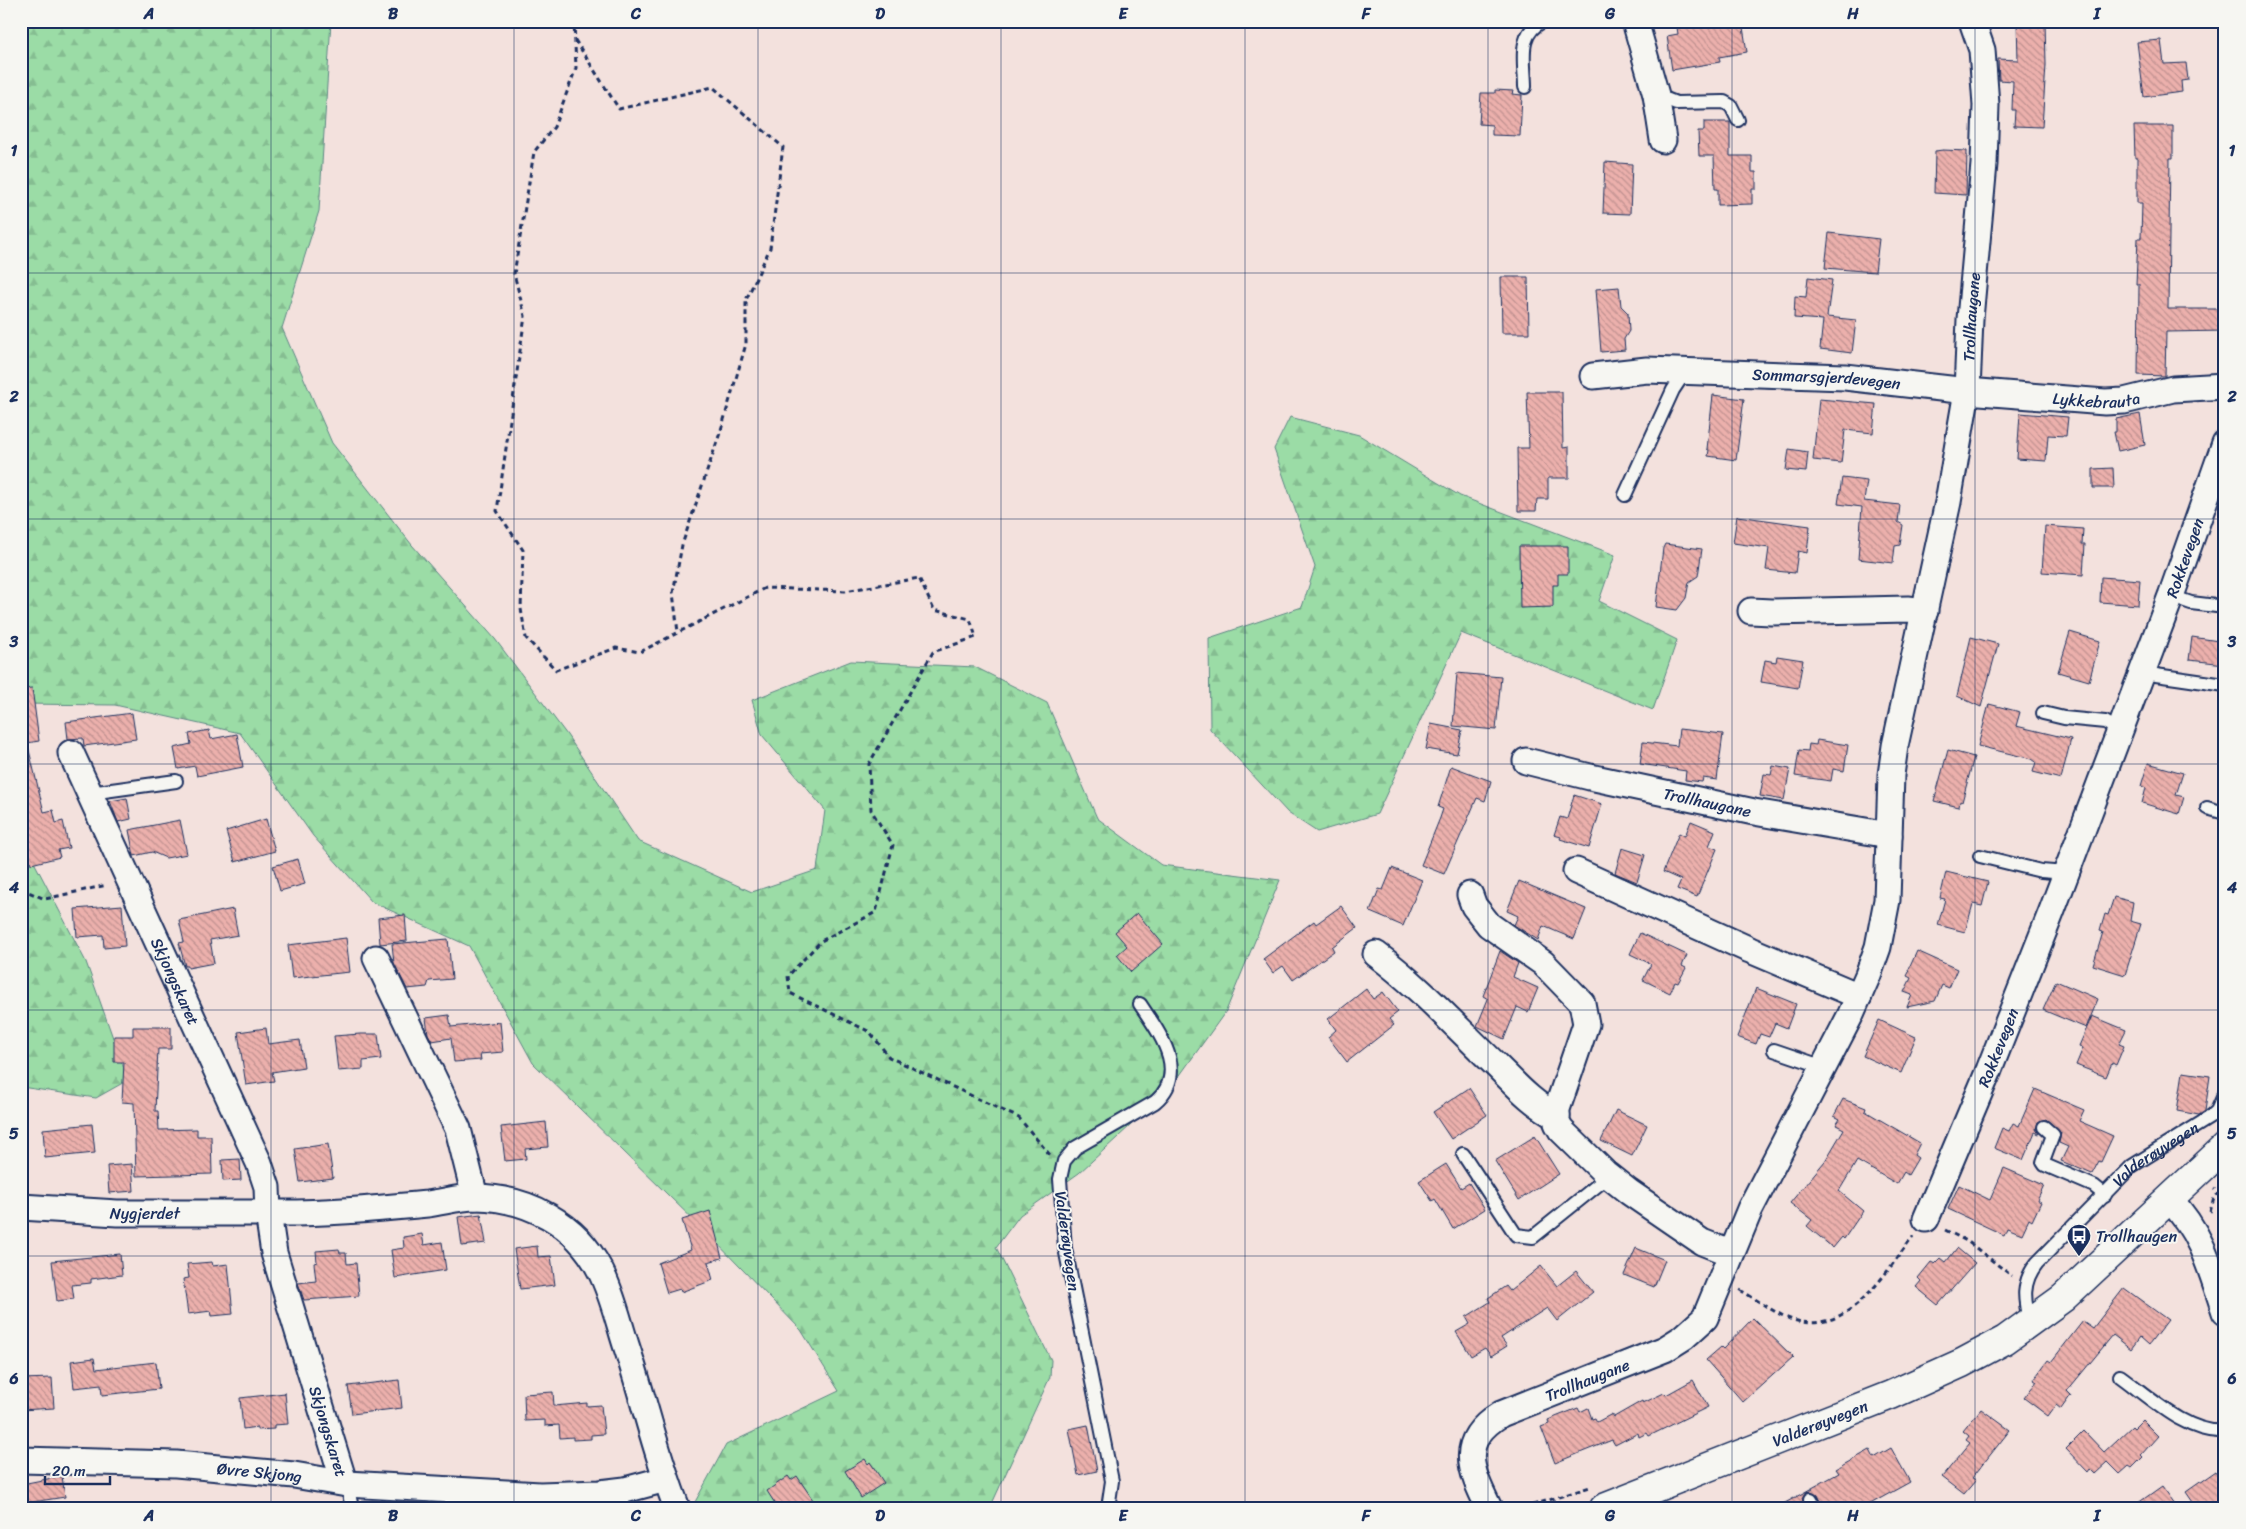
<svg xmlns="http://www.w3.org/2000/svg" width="2246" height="1529" viewBox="0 0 2246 1529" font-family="Sriracha,sans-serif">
	<defs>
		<pattern id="forest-firs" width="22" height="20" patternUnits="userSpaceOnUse" patternTransform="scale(1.25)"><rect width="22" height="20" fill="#9bdca6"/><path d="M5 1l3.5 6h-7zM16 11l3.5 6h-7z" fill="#85bd91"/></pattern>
		<pattern id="building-back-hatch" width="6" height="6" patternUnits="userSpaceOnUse" patternTransform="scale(1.25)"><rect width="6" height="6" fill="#ecb0ac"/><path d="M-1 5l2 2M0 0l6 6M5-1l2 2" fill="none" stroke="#be908f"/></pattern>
	</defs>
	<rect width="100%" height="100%" fill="#f3e1dd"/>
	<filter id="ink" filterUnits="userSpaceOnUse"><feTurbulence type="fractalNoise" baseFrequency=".02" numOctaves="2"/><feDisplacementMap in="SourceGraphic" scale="10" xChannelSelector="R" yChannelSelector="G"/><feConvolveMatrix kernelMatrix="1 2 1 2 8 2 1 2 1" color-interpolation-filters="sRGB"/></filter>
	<g filter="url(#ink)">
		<path fill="url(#forest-firs)" stroke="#5b8682" d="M21 21H331L319 211 282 328 332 443 412 545 495 639 567 735 638 841 752 892 817 870 825 810 762 735 752 700 851 661 975 667 1047 703 1097 818 1161 865 1280 880 1226 1011 1170 1089 1079 1173 1020 1215 996 1247 1051 1360 1050 1377 990 1508H699L695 1502 726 1445 839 1391 801 1330 711 1237 533 1063 469 946 372 902 313 836 240 733 115 705 21 704Z
			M1290 417 1359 435 1460 496 1615 555 1599 601 1677 640 1653 710 1461 633 1377 814 1317 832 1288 813 1210 729 1209 638 1302 607 1315 567 1274 449Z
			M21 837 86 962 128 1080 96 1098 21 1087Z"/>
		<path fill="url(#building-back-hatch)" stroke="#1b2f5e" d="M1676 21H1742L1747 52 1719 57 1720 62 1672 70 1667 36 1678 34Z
			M2017 21H2045L2046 65 2042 127 2014 126 2015 110H2012L2013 81 1999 80 1998 59 2018 60Z
			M2161 40 2164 64 2186 63 2188 80 2181 81 2182 92 2144 97 2137 42Z
			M1495 90 1513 91 1512 94 1522 95 1520 136 1492 135V125L1479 124 1481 93H1495Z
			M1704 122H1730V156H1752V172H1756V189H1752V204L1718 205V189H1715L1714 156H1699L1698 131H1704Z
			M2134 126H2173V158H2170L2168 309H2225V331L2166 332 2165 376 2138 375 2139 284H2136L2138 238H2141L2142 203H2137V158H2135Z
			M1943 150 1967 151 1966 195 1934 193 1935 151Z
			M1605 162 1632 164 1630 214 1603 213Z
			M1829 233 1879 239 1875 272 1825 268Z
			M1501 277H1528L1529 333H1502Z
			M1808 277 1832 280 1827 317 1856 320 1852 353 1820 349 1823 320 1794 318 1795 296 1806 297Z
			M1619 287 1621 306 1628 313 1629 331 1624 339 1625 350 1601 352 1596 289Z
			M1527 392H1562L1563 448 1569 447V478H1548V499H1537L1536 511H1518L1517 448H1529Z
			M1713 395 1744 399 1736 460 1708 456 1709 450 1707 449Z
			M1819 399 1876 404 1873 433 1845 430 1841 463 1813 460Z
			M2020 413 2068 417 2066 436 2048 435 2046 461 2017 459Z
			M2140 414 2145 445 2118 451 2114 432H2116V419Z
			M1789 449 1808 452 1806 472 1786 470Z
			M2113 468 2114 488H2093V469Z
			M1842 478 1867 481 1864 501 1900 505 1898 522 1903 525 1900 545 1895 546 1893 563 1858 559 1862 507 1838 504Z
			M1737 516 1810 526 1807 553 1798 551 1795 573 1766 570 1769 548 1733 543Z
			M2045 526 2083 529 2082 544H2085L2083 575 2042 572Z
			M1665 544 1702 549 1698 576 1689 582 1686 598 1677 610 1656 607 1663 548Z
			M1519 546H1568V574H1558V585H1553V607L1520 608Z
			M2101 577 2140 580 2138 605 2100 602Z
			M2070 632 2100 641 2089 681 2058 672Z
			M1971 637 1998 644 1981 707 1957 696Z
			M2192 637 2225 642V664L2189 660Z
			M1777 656 1803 660 1798 688 1761 682 1765 660 1776 662Z
			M1457 673 1501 677 1496 730 1453 726Z
			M32 688 39 741 21 744V689Z
			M1989 704 2020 712 2016 726 2071 739 2061 779 2033 772 2036 762 2032 759 1978 746Z
			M132 713 136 739 84 746 83 738 68 739 66 722Z
			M1431 724 1462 730 1457 754 1426 749Z
			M1679 729 1723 734 1717 780 1703 778 1702 782 1685 780 1686 771 1640 764 1643 742 1677 746Z
			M209 730 211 739 237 734 243 767 197 776 195 766 178 769 174 748 191 744 189 734Z
			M1817 740 1848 745 1844 771 1833 769 1831 781 1795 776 1799 750 1808 751 1809 744 1816 745Z
			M28 746 44 812 53 810 56 823 63 821 69 848 58 850 60 857 31 864 21 822V747Z
			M1948 750 1974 757 1962 802 1960 801 1959 807 1934 801Z
			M2148 763 2183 773 2176 795 2184 797 2179 814 2142 803 2146 788 2141 786Z
			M1451 766 1491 781 1485 801 1477 798 1444 874 1421 865 1440 818 1443 809 1438 807Z
			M1773 766 1790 769 1784 800 1760 796 1764 774 1771 775Z
			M1574 795 1602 804 1589 848 1560 839 1561 837 1554 835 1560 817 1567 819Z
			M127 798 131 819 118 822 110 801Z
			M266 819 275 851 235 862 226 831Z
			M180 820 187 854 166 858 152 852 134 856 129 830Z
			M1691 821 1715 831 1709 846 1717 849 1697 897 1677 889 1681 880 1663 872 1679 833 1685 836Z
			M1622 848 1645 855 1637 882 1615 873Z
			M298 859 305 884 280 891 273 866Z
			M1392 868 1422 880 1403 926 1370 912 1379 889 1383 890Z
			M1946 872 1988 882 1982 906 1973 904 1965 932 1938 925 1945 899 1940 898Z
			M1519 881 1586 909 1574 939 1543 926 1538 940 1514 925 1518 916 1507 911Z
			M2114 897 2133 902 2130 921 2141 924 2125 975 2093 965 2103 932 2100 931 2105 914 2108 915Z
			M122 905 125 946 104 948 103 935 77 937 75 909Z
			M1341 906 1357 928 1332 947 1334 951 1293 980 1283 966 1273 973 1263 959 1314 921 1316 924Z
			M233 909 238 935 210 940 214 963 188 968V966H185L179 943 184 942 179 920Z
			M1137 913 1163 944 1131 972 1117 955 1127 946 1115 932Z
			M405 915 407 941 380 944 378 918Z
			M1640 933 1687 955 1682 966 1686 968 1678 983 1675 982 1670 993 1643 980 1651 964 1630 954Z
			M346 938 350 972 292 978 288 945Z
			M448 939 452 979 429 981 427 987 407 989 394 963 392 944Z
			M1500 951 1518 963 1513 977 1538 988 1528 1012 1517 1007 1504 1039 1477 1026 1488 999 1483 996Z
			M1917 951 1957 969 1949 988 1942 985 1935 1001 1907 1007 1912 995 1904 992 1911 978 1907 976 1909 972 1908 971Z
			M2056 981 2098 999 2086 1028 2043 1010Z
			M1756 988 1796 1004 1787 1028 1775 1023 1769 1037 1760 1034 1756 1044 1737 1037Z
			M1366 989 1373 999 1383 992 1398 1012 1389 1019 1394 1025 1347 1062 1328 1037 1336 1030 1328 1019Z
			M449 1015 451 1027 500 1022 503 1052 480 1054 481 1060 454 1062 451 1038 432 1041 428 1034 426 1018Z
			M2092 1016 2126 1030 2119 1044 2124 1046 2116 1065 2112 1063 2106 1077 2076 1065 2083 1048 2079 1046Z
			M1879 1020 1916 1037 1901 1073 1863 1056Z
			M133 1027H171V1049H158L155 1111H158L159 1130 197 1129V1136H211L212 1174 136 1176 134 1103 122 1102 124 1062H114V1036H133Z
			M266 1028 268 1044 300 1040 304 1067 272 1072 274 1081 246 1085 238 1032Z
			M360 1034H378L381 1059 363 1061V1069L338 1071 334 1036Z
			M2183 1072 2210 1076 2205 1111 2199 1115 2177 1111Z
			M1469 1088 1487 1115 1451 1139 1433 1112Z
			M2035 1089 2084 1110 2079 1121 2113 1136 2101 1162 2099 1161 2092 1174 2061 1161 2068 1147 2059 1143 2061 1133 2046 1119 2038 1122 2036 1129 2039 1134 2035 1132 2023 1160 1994 1148 2002 1128 2009 1131 2013 1123 2019 1126Z
			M1843 1099 1866 1108 1865 1111 1920 1143 1914 1155 1918 1158 1908 1175 1904 1172 1897 1184 1857 1161 1839 1191 1863 1211 1844 1239 1842 1237 1833 1248 1807 1226 1812 1220 1790 1203 1825 1161 1844 1129 1836 1125 1840 1119 1834 1116Z
			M1616 1110 1647 1125 1632 1156 1601 1141Z
			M546 1122 548 1147 525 1149 526 1159 505 1161 501 1127Z
			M92 1124 95 1153 45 1158 43 1129Z
			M1535 1136 1559 1174 1519 1200 1495 1161Z
			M328 1144 333 1178 300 1182 295 1149Z
			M240 1159 241 1180 223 1181 222 1160Z
			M132 1164 134 1191 109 1193 107 1166Z
			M1446 1164 1461 1188 1469 1183 1485 1209 1453 1229 1435 1199 1432 1201 1419 1181Z
			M2004 1168 2044 1185 2037 1200 2041 1202 2032 1221 2029 1219 2022 1234 2007 1228 2004 1235 1948 1209 1959 1185 1990 1200Z
			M710 1211 722 1258 708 1262 713 1280 681 1292 680 1289 667 1293 658 1263 691 1250 682 1220Z
			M481 1214 486 1243 462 1246 458 1217Z
			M422 1234 424 1245 442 1242 446 1270 395 1278 391 1250 404 1248 403 1237Z
			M537 1246 538 1257 551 1256 555 1285 520 1289 514 1249Z
			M1636 1248 1665 1260 1654 1287 1624 1275Z
			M1957 1248 1975 1263 1938 1305 1916 1287 1921 1281 1918 1278 1931 1262 1935 1264 1941 1258 1946 1262Z
			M339 1249 340 1253H346L347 1264 356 1263 359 1296 304 1300 298 1283 316 1281 314 1263 317 1262 316 1251Z
			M120 1254 122 1275 91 1279V1283L72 1285 74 1299 57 1301 52 1261Z
			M212 1262 213 1266 228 1264 233 1314 212 1316 211 1311 188 1314 183 1279 189 1278 187 1264Z
			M1541 1266 1557 1286 1576 1271 1593 1292 1557 1321 1547 1308 1501 1338 1507 1346 1491 1356 1485 1348 1471 1356 1456 1332 1470 1324 1466 1317 1490 1302 1488 1298 1506 1286 1510 1291Z
			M2124 1288 2168 1320 2149 1345 2140 1337 2131 1349 2113 1335 2067 1391 2071 1395 2061 1409 2056 1405 2048 1416 2024 1398 2037 1381 2034 1379 2048 1360 2051 1362 2083 1321 2093 1328Z
			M1753 1318 1793 1357 1743 1402 1706 1360 1721 1347 1723 1349Z
			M94 1358 96 1369 156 1362 159 1389 102 1395 101 1385 74 1388 71 1361Z
			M52 1378 54 1408 21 1410V1379Z
			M399 1380 402 1408 352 1414 348 1386Z
			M1693 1380 1708 1407 1649 1436 1647 1433 1639 1437 1638 1433 1615 1445 1612 1440 1555 1463 1541 1427 1549 1424 1548 1420 1578 1408 1580 1412 1588 1408 1592 1419 1595 1418 1597 1422 1612 1414 1614 1417 1642 1401 1643 1403 1664 1393 1666 1395Z
			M553 1392 554 1406 587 1403V1406L601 1405 604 1434 591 1435V1439L573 1440V1437L560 1438 559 1425 545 1426V1420L525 1421 524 1394Z
			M285 1393 288 1424 274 1425V1429L257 1430V1427L243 1429 240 1398Z
			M1981 1409 2010 1430 1972 1478 1976 1480 1964 1494 1942 1477 1970 1443 1966 1440 1969 1436 1963 1431Z
			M2142 1420 2158 1436 2141 1455 2143 1457 2132 1468 2129 1466 2120 1474 2108 1462 2095 1474 2090 1469 2088 1472 2066 1449 2084 1431 2104 1452 2132 1426 2134 1428Z
			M1088 1425 1097 1471 1078 1475 1069 1429Z
			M1891 1448 1910 1482 1863 1508H1823L1817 1495 1810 1491 1806 1492 1802 1498 1806 1508H1776L1839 1473 1836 1469 1870 1450 1874 1458Z
			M865 1459 868 1464 870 1462 884 1483 861 1498 845 1471Z
			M2216 1471 2225 1483V1499L2213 1508H2197L2186 1492Z
			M62 1476 65 1497 26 1503 22 1484Z
			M788 1476 791 1480 797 1476 813 1500 802 1508H778L767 1491Z
			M2162 1486 2178 1508H2131Z"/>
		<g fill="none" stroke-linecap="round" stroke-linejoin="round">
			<defs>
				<g id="service">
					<path d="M1525 87C1525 62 1516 33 1544 21"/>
					<path d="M1656 95 1676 103 1724 102 1731 106 1738 120"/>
					<path d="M1625 495 1673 390 1685 372"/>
					<path d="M2171 596 2191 603 2225 607"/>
					<path d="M2142 673 2225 685"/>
					<path d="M2043 713 2064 718 2105 722 2120 731"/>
					<path d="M90 793 176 781"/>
					<path d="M2207 808 2225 813"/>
					<path d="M1980 856 2041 871 2066 873"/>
					<path d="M1774 1050 1824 1067"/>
					<path d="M2044 1127 2053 1135 2043 1162 2045 1165 2094 1186 2105 1195"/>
					<path d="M1463 1154 1516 1235 1533 1237 1609 1176"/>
					<path id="s1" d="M2030 1324C2024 1300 2021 1283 2037 1263L2132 1166 2209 1118 2217 1111 2225 1093"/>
					<path d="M2120 1376C2148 1396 2188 1435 2225 1431"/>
					<path d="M347 1484 352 1508"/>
					<path d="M1810 1499 1815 1508"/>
					<path d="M1108 1508 1112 1481 1065 1248 1060 1179 1064 1161 1075 1148 1155 1102C1190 1072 1159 1033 1140 1004"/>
				</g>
				<g id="minor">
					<path d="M1635 21 1656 95 1663 140"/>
					<path id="s2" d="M1593 376 1647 370 1845 377 1967 391 2105 402 2124 401 2173 389 2225 386"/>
					<path d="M1751 611 1771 612 1908 609 1925 611"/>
					<path id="s3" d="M71 753 259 1163 267 1187 268 1213C321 1214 374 1209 427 1204 443 1202 460 1197 476 1197 528 1198 576 1223 600 1270 612 1293 618 1320 626 1345 644 1399 656 1455 677 1508"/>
					<path id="s4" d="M1526 761 1590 777 1754 812 1889 835"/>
					<path d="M1576 871 1750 950 1859 996"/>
					<path d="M1470 895 1474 906 1489 925 1543 963 1582 1003 1586 1024 1557 1109V1123L1561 1130 1605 1173 1629 1192 1702 1242 1730 1253"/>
					<path d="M1376 954C1420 987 1458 1029 1498 1067 1516 1085 1534 1105 1557 1116"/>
					<path d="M376 958 458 1129 475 1197"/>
					<path d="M2170 1200C2202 1233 2211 1270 2225 1312"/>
					<path id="s5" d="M21 1207 117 1213H268L274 1253 344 1482 347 1484"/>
					<path id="s6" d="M1926 1219 1989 1070 2051 913 2171 596 2225 443"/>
					<path id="s7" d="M21 1460 176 1464 294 1475 347 1484 540 1495 600 1493 625 1490 666 1479"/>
					<path id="s8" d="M1489 1508C1470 1469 1457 1441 1501 1414L1665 1349 1684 1337 1705 1318 1750 1209 1850 1016 1868 975 1878 947 1887 900 1891 775 1895 746 1948 502 1967 391 1970 319 1984 164 1986 105 1982 50 1972 21"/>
				</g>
				<g id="secondary">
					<path id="s9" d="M1604 1508 1891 1395 1962 1363 2005 1340 2063 1298 2225 1147"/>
				</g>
			</defs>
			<use href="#service" stroke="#1b2f5e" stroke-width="16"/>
			<use href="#minor" stroke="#1b2f5e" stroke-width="29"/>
			<use href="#secondary" stroke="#1b2f5e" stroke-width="31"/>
			<path stroke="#1b2f5e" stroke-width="3" stroke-dasharray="5 4" stroke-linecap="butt" d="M574 21 576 68 554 127 534 152 514 274 525 316 497 511 523 550 521 609 526 638 556 670 616 648 640 652 765 588 845 591 919 578 934 610 970 619 976 637 933 652 869 764 871 810 893 845 876 912 821 941 788 976 790 993 870 1032 889 1057 1019 1118 1050 1155
				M575 40 619 109 713 87 783 147 770 248 746 300V344L721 430 682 545 673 593 678 632
				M21 889 45 899 107 885
				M2219 1193 2225 1187
				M2210 1212 2214 1198 2219 1193 2214 1189
				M1945 1230 1967 1241 2012 1276
				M1740 1290C1756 1299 1773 1312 1790 1319 1847 1339 1884 1275 1913 1236
				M1524 1508 1590 1487"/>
			<use href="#service" stroke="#f6f6f2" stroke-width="12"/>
			<use href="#minor" stroke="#f6f6f2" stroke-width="25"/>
			<use href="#secondary" stroke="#f6f6f2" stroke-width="28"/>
		</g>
	</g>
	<path fill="none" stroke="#1b2f5e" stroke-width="1" stroke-opacity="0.55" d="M271 21V1508M514 21V1508M758 21V1508M1001 21V1508M1245 21V1508M1488 21V1508M1732 21V1508M1975 21V1508M21 273H2225M21 519H2225M21 764H2225M21 1010H2225M21 1256H2225"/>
	<defs>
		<symbol id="bus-pin" viewBox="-11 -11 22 30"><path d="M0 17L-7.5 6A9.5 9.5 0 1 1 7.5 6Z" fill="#1b2f5e" stroke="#f6f6f2"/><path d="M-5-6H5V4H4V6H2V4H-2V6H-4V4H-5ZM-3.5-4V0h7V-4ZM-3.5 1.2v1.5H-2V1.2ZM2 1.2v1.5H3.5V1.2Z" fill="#fff"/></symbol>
	</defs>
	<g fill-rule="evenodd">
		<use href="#bus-pin" x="2065" y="1222" width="28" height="38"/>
	</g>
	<g text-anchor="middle" stroke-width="4" stroke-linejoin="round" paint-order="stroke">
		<g font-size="16" fill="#1b2f5e" stroke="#f6f6f2">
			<text dy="6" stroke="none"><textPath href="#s8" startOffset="1385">Trollhaugane</textPath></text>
			<text dy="6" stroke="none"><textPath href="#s2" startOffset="234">Sommarsgjerdevegen</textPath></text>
			<text dy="6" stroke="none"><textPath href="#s2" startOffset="505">Lykkebrauta</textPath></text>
			<text dy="6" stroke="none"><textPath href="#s6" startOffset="710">Rokkevegen</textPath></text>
			<text dy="6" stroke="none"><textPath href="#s4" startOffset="186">Trollhaugane</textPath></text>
			<text dy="6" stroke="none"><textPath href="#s3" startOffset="251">Skjongskaret</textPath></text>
			<text dy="6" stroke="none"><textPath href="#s6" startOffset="186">Rokkevegen</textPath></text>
			<text dy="6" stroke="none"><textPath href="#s1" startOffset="226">Valderøyvegen</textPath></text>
			<text dy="6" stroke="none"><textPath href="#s5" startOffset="124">Nygjerdet</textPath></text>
			<text transform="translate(1068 1241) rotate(82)" y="6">Valderøyvegen</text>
			<text dy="6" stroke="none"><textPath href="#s8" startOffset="202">Trollhaugane</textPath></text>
			<text dy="6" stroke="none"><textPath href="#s9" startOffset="232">Valderøyvegen</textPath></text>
			<text dy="6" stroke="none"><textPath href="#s5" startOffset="474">Skjongskaret</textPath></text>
			<text dy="6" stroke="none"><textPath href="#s7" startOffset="239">Øvre Skjong</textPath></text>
		</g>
		<g font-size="16" fill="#1b2f5e" stroke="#f6f6f2" text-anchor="start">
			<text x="2096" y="1242">Trollhaugen</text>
		</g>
	</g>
	<rect width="2246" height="1529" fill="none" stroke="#f6f6f2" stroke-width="55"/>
	<path d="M45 1476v8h65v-8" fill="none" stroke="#1b2f5e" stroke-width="2.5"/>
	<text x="52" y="1476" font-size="15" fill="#1b2f5e" stroke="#f6f6f2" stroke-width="4" paint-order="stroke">20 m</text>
	<rect x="28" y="28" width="2190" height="1474" fill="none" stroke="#1b2f5e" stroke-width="2"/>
	<g font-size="16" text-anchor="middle" font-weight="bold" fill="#1b2f5e">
		<text x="149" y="19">A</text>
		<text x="393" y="19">B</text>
		<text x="636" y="19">C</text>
		<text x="880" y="19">D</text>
		<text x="1123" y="19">E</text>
		<text x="1366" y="19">F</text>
		<text x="1610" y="19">G</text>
		<text x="1853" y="19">H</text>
		<text x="2097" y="19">I</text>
		<text x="14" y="156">1</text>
		<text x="2232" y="156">1</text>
		<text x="14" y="402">2</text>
		<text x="2232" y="402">2</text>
		<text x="14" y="647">3</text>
		<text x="2232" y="647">3</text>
		<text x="14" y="893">4</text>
		<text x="2232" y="893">4</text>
		<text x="14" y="1139">5</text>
		<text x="2232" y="1139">5</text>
		<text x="14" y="1384">6</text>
		<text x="2232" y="1384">6</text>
		<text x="149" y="1521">A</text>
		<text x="393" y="1521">B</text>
		<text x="636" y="1521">C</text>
		<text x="880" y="1521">D</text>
		<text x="1123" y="1521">E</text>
		<text x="1366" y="1521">F</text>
		<text x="1610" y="1521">G</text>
		<text x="1853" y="1521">H</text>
		<text x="2097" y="1521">I</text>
	</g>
</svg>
